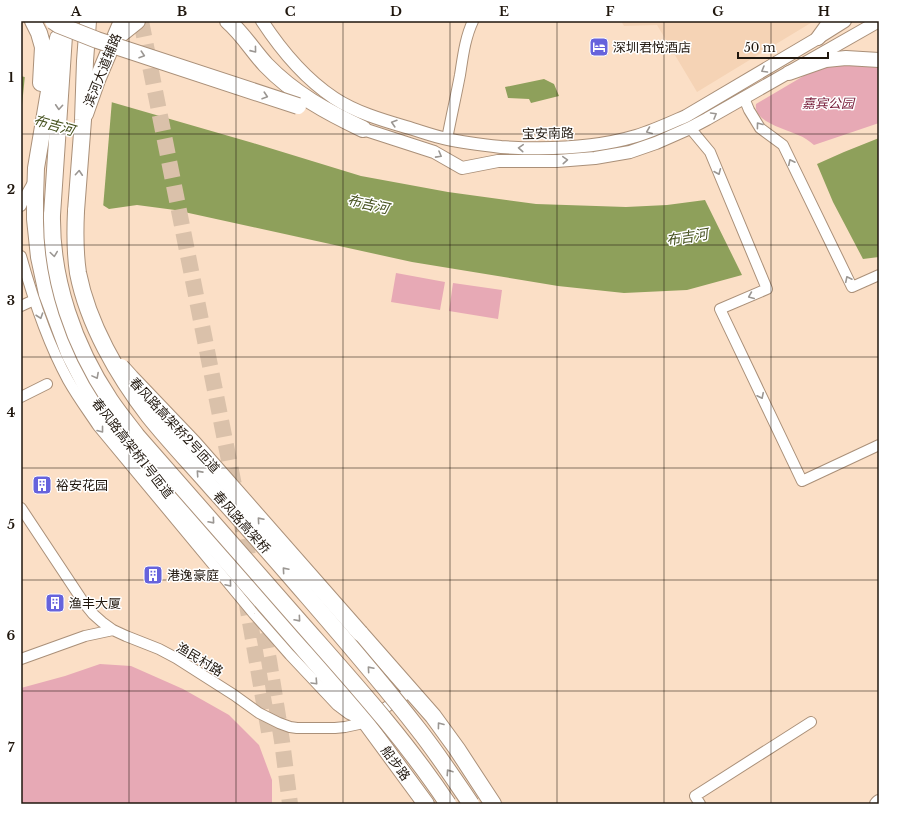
<svg xmlns="http://www.w3.org/2000/svg" width="900" height="825" viewBox="0 0 900 825" font-family="'Libre Baskerville','Noto Sans SC',serif">
	<rect width="100%" height="100%" fill="#fbdfc6"/>
	<path fill="#f5d3b5" d="M621 21H814L697 92 657 25 624 26Z"/>
	<path fill="#e7a9b5" d="M844 64H879V123L814 145C809 141 804 137 798 135 786 129 753 122 756 104L812 71 825 66Z
		M396 273 445 282 440 310 391 302Z
		M453 283 502 290 498 319 449 311Z
		M100 664 131 666 183 689 229 715 259 745 272 780V804H21V688L65 676Z"/>
	<path fill="#8ea05b" d="M21 76 253 143 361 176 448 192 536 204 626 207 667 205 705 200 742 275 687 290 624 293 558 286 412 262 175 210 137 205 109 209 21 153Z
		M544 79 554 84 559 96 531 103 529 99 508 98 505 87Z
		M879 138V257L863 259 833 202 817 164 844 152Z"/>
	<path fill="#fbdfc6" d="M25 75 112 100 103 208 21 156V115Z"/>
	<g fill="none" stroke-linecap="round" stroke-linejoin="round">
		<path stroke="#dac1aa" stroke-width="16" stroke-dasharray="16 8" stroke-linecap="butt" d="M141 21 269 660 282 741 290 804
			M246 599 269 732"/>
		<defs>
			<path id="minor" d="M744 98 749 110 760 128 783 145 852 287 879 275
				M690 128 710 152 767 289 720 309 802 481 879 445
				M447 139C451 118 456 96 460 75 463 56 465 38 473 21
				M21 206 26 195 34 181
				M21 256C33 299 47 342 68 380 77 396 88 411 98 426L254 614 290 655 337 705 349 714 360 719
				M21 306 34 300
				M21 397 47 384
				M21 508 84 603 93 614 102 622 113 630 126 636 159 649 176 658 234 695 259 713 279 723 290 727 297 728H335L345 727 359 724 365 721 411 691
				M21 659 85 636 113 630
				M700 804 695 796 811 722"/>
			<path id="tertiary" d="M262 21C281 50 304 78 334 98 355 112 382 120 406 127 420 131 433 136 447 139 465 143 483 145 501 147 546 150 592 149 636 136 653 131 670 123 686 116L818 38 845 21
				M363 129 434 152 462 168 498 161H557L595 158 630 152 656 143 690 128 707 119 879 21"/>
			<path id="secondary" d="M818 38 826 27 832 21
				M789 73 826 60 846 58 879 60
				M877 804 879 802"/>
			<path id="primary" d="M33 21 39 33 43 47 41 83
				M228 21C243 34 253 51 266 65 294 94 327 112 363 129
				M117 37 137 21
				M58 38 36 168 35 199V219L39 257 47 294 69 353 89 392 99 408 115 430 177 504 339 690 365 721 426 804
				M85 114 97 80 122 21
				M360 633 433 716 457 749 493 804"/>
			<path id="trunk" d="M76 211 83 120 85 61 88 21
				M52 215 65 21"/>
		</defs>
		<use href="#minor" stroke="#aa9079" stroke-width="12"/>
		<use href="#tertiary" stroke="#aa9079" stroke-width="14"/>
		<use href="#secondary" stroke="#aa9079" stroke-width="16"/>
		<use href="#primary" stroke="#aa9079" stroke-width="18"/>
		<use href="#trunk" stroke="#aa9079" stroke-width="18"/>
		<use href="#minor" stroke="#fff" stroke-width="10"/>
		<use href="#tertiary" stroke="#fff" stroke-width="12"/>
		<use href="#secondary" stroke="#fff" stroke-width="14"/>
		<use href="#primary" stroke="#fff" stroke-width="16"/>
		<use href="#trunk" stroke="#fff" stroke-width="16"/>
		<defs>
			<path id="primary-bridge" d="M53 21 59 25 97 40 298 106
				M121 367 131 378 193 443 360 633"/>
			<path id="trunk-bridge" d="M76 211C75 232 75 253 78 273 88 324 118 376 149 416 169 441 191 464 212 488 238 517 264 546 289 575 333 626 377 676 418 729 437 753 454 779 471 804
				M52 215C51 280 74 346 110 400 118 412 128 424 137 436 192 498 246 561 301 623 352 681 405 739 448 804"/>
		</defs>
		<use href="#primary-bridge" stroke="#aa9079" stroke-width="18" stroke-linecap="butt"/>
		<use href="#trunk-bridge" stroke="#aa9079" stroke-width="18" stroke-linecap="butt"/>
		<use href="#primary-bridge" stroke="#fff" stroke-width="16"/>
		<use href="#trunk-bridge" stroke="#fff" stroke-width="16"/>
	</g>
	<defs><path id="oneway-chevron" d="M-2-3.5L2.5 0L-2 3.5" fill="none" stroke-width="1.6" stroke-linecap="round" stroke-linejoin="round"/></defs>
	<g stroke="#9b9793">
		<use href="#oneway-chevron" transform="translate(254 50) rotate(51)"/>
		<use href="#oneway-chevron" transform="translate(142 55) rotate(18)"/>
		<use href="#oneway-chevron" transform="translate(764 70) rotate(150)"/>
		<use href="#oneway-chevron" transform="translate(265 96) rotate(18)"/>
		<use href="#oneway-chevron" transform="translate(59 107) rotate(94)"/>
		<use href="#oneway-chevron" transform="translate(714 115) rotate(-30)"/>
		<use href="#oneway-chevron" transform="translate(394 123) rotate(-163)"/>
		<use href="#oneway-chevron" transform="translate(759 125) rotate(-127)"/>
		<use href="#oneway-chevron" transform="translate(649 131) rotate(158)"/>
		<use href="#oneway-chevron" transform="translate(521 148) rotate(-176)"/>
		<use href="#oneway-chevron" transform="translate(439 155) rotate(29)"/>
		<use href="#oneway-chevron" transform="translate(565 160) rotate(-4)"/>
		<use href="#oneway-chevron" transform="translate(791 162) rotate(-116)"/>
		<use href="#oneway-chevron" transform="translate(718 172) rotate(67)"/>
		<use href="#oneway-chevron" transform="translate(79 173) rotate(-86)"/>
		<use href="#oneway-chevron" transform="translate(54 254) rotate(82)"/>
		<use href="#oneway-chevron" transform="translate(848 279) rotate(-116)"/>
		<use href="#oneway-chevron" transform="translate(751 296) rotate(157)"/>
		<use href="#oneway-chevron" transform="translate(40 316) rotate(71)"/>
		<use href="#oneway-chevron" transform="translate(96 376) rotate(62)"/>
		<use href="#oneway-chevron" transform="translate(761 396) rotate(64)"/>
		<use href="#oneway-chevron" transform="translate(101 430) rotate(52)"/>
		<use href="#oneway-chevron" transform="translate(199 473) rotate(-132)"/>
		<use href="#oneway-chevron" transform="translate(260 520) rotate(-131)"/>
		<use href="#oneway-chevron" transform="translate(212 521) rotate(49)"/>
		<use href="#oneway-chevron" transform="translate(285 570) rotate(-131)"/>
		<use href="#oneway-chevron" transform="translate(229 584) rotate(50)"/>
		<use href="#oneway-chevron" transform="translate(298 619) rotate(49)"/>
		<use href="#oneway-chevron" transform="translate(370 669) rotate(-131)"/>
		<use href="#oneway-chevron" transform="translate(315 682) rotate(47)"/>
		<use href="#oneway-chevron" transform="translate(440 725) rotate(-127)"/>
		<use href="#oneway-chevron" transform="translate(449 772) rotate(-124)"/>
	</g>
	<path fill="none" stroke="#20170e" stroke-width="1" stroke-opacity="0.55" d="M129 21V804M236 21V804M343 21V804M450 21V804M557 21V804M664 21V804M771 21V804M21 134H879M21 245H879M21 357H879M21 468H879M21 580H879M21 691H879"/>
	<defs>
		<symbol id="hotel-square" viewBox="-11 -11 22 22"><rect x="-9" y="-9" width="18" height="18" rx="4" fill="#6663dc" stroke="#fff"/><path d="M-6-4.5h1.5V1H6V5H4.5V3h-9V5H-6ZM-4 0a1.8 1.8 0 1 1 3.6 0ZM.5 0V-2.5h3Q6-2.5 6 0Z" fill="#fff"/></symbol>
		<symbol id="building-square" viewBox="-11 -11 22 22"><rect x="-9" y="-9" width="18" height="18" rx="4" fill="#6663dc" stroke="#fff"/><path d="M-4-6H4V6H1V3H-1V6H-4ZM-2.5-4.3h1.7v1.8h-1.7ZM.8-4.3h1.7v1.8H.8ZM-2.5-1h1.7V.8h-1.7ZM.8-1h1.7V.8H.8Z" fill="#fff"/></symbol>
	</defs>
	<g fill-rule="evenodd">
		<use href="#hotel-square" x="588" y="36" width="22" height="22"/>
		<use href="#building-square" x="31" y="474" width="22" height="22"/>
		<use href="#building-square" x="142" y="564" width="22" height="22"/>
		<use href="#building-square" x="44" y="592" width="22" height="22"/>
	</g>
	<g text-anchor="middle" stroke-width="3" stroke-linejoin="round" paint-order="stroke">
		<g font-size="13" fill="#20170e" stroke="#fff" text-anchor="start">
			<text x="613" y="52">深圳君悦酒店</text>
			<text x="56" y="490">裕安花园</text>
			<text x="167" y="580">港逸豪庭</text>
			<text x="69" y="608">渔丰大厦</text>
		</g>
		<g font-size="13" fill="#20170e" stroke="#fff">
			<text transform="translate(102 70) rotate(-68)" y="5">滨河大道辅路</text>
			<text transform="translate(548 133) rotate(-1)" y="5">宝安南路</text>
			<text transform="translate(175 425) rotate(47)" y="5">春风路高架桥2号匝道</text>
			<text transform="translate(133 448) rotate(52)" y="5">春风路高架桥1号匝道</text>
			<text transform="translate(242 522) rotate(48)" y="5">春风路高架桥</text>
			<text transform="translate(200 659) rotate(31)" y="5">渔民村路</text>
			<text transform="translate(396 763) rotate(54)" y="5">船步路</text>
		</g>
		<g font-size="13" font-style="italic" fill="#771c39" stroke="#fff">
			<text x="828" y="108">嘉宾公园</text>
		</g>
		<g font-size="14" font-style="italic" fill="#45511e" stroke="#fff">
			<text transform="translate(54 125) rotate(16)" y="5">布吉河</text>
			<text transform="translate(368 204) rotate(13)" y="5">布吉河</text>
			<text transform="translate(687 237) rotate(-9)" y="5">布吉河</text>
		</g>
	</g>
	<rect width="900" height="825" fill="none" stroke="#ffffff" stroke-width="44"/>
	<path d="M738 52v6h90v-6" fill="none" stroke="#20170e" stroke-width="2"/>
	<text x="744" y="52" font-size="12" fill="#20170e" stroke="#ffffff" stroke-width="3" paint-order="stroke">50 m</text>
	<rect x="22" y="22" width="856" height="781" fill="none" stroke="#20170e" stroke-width="1.5"/>
	<g font-size="13" text-anchor="middle" font-weight="bold" fill="#20170e">
		<text x="76" y="16">A</text>
		<text x="182" y="16">B</text>
		<text x="290" y="16">C</text>
		<text x="396" y="16">D</text>
		<text x="504" y="16">E</text>
		<text x="610" y="16">F</text>
		<text x="718" y="16">G</text>
		<text x="824" y="16">H</text>
		<text x="11" y="82">1</text>
		<text x="11" y="194">2</text>
		<text x="11" y="305">3</text>
		<text x="11" y="417">4</text>
		<text x="11" y="529">5</text>
		<text x="11" y="640">6</text>
		<text x="11" y="752">7</text>
	</g>
</svg>
